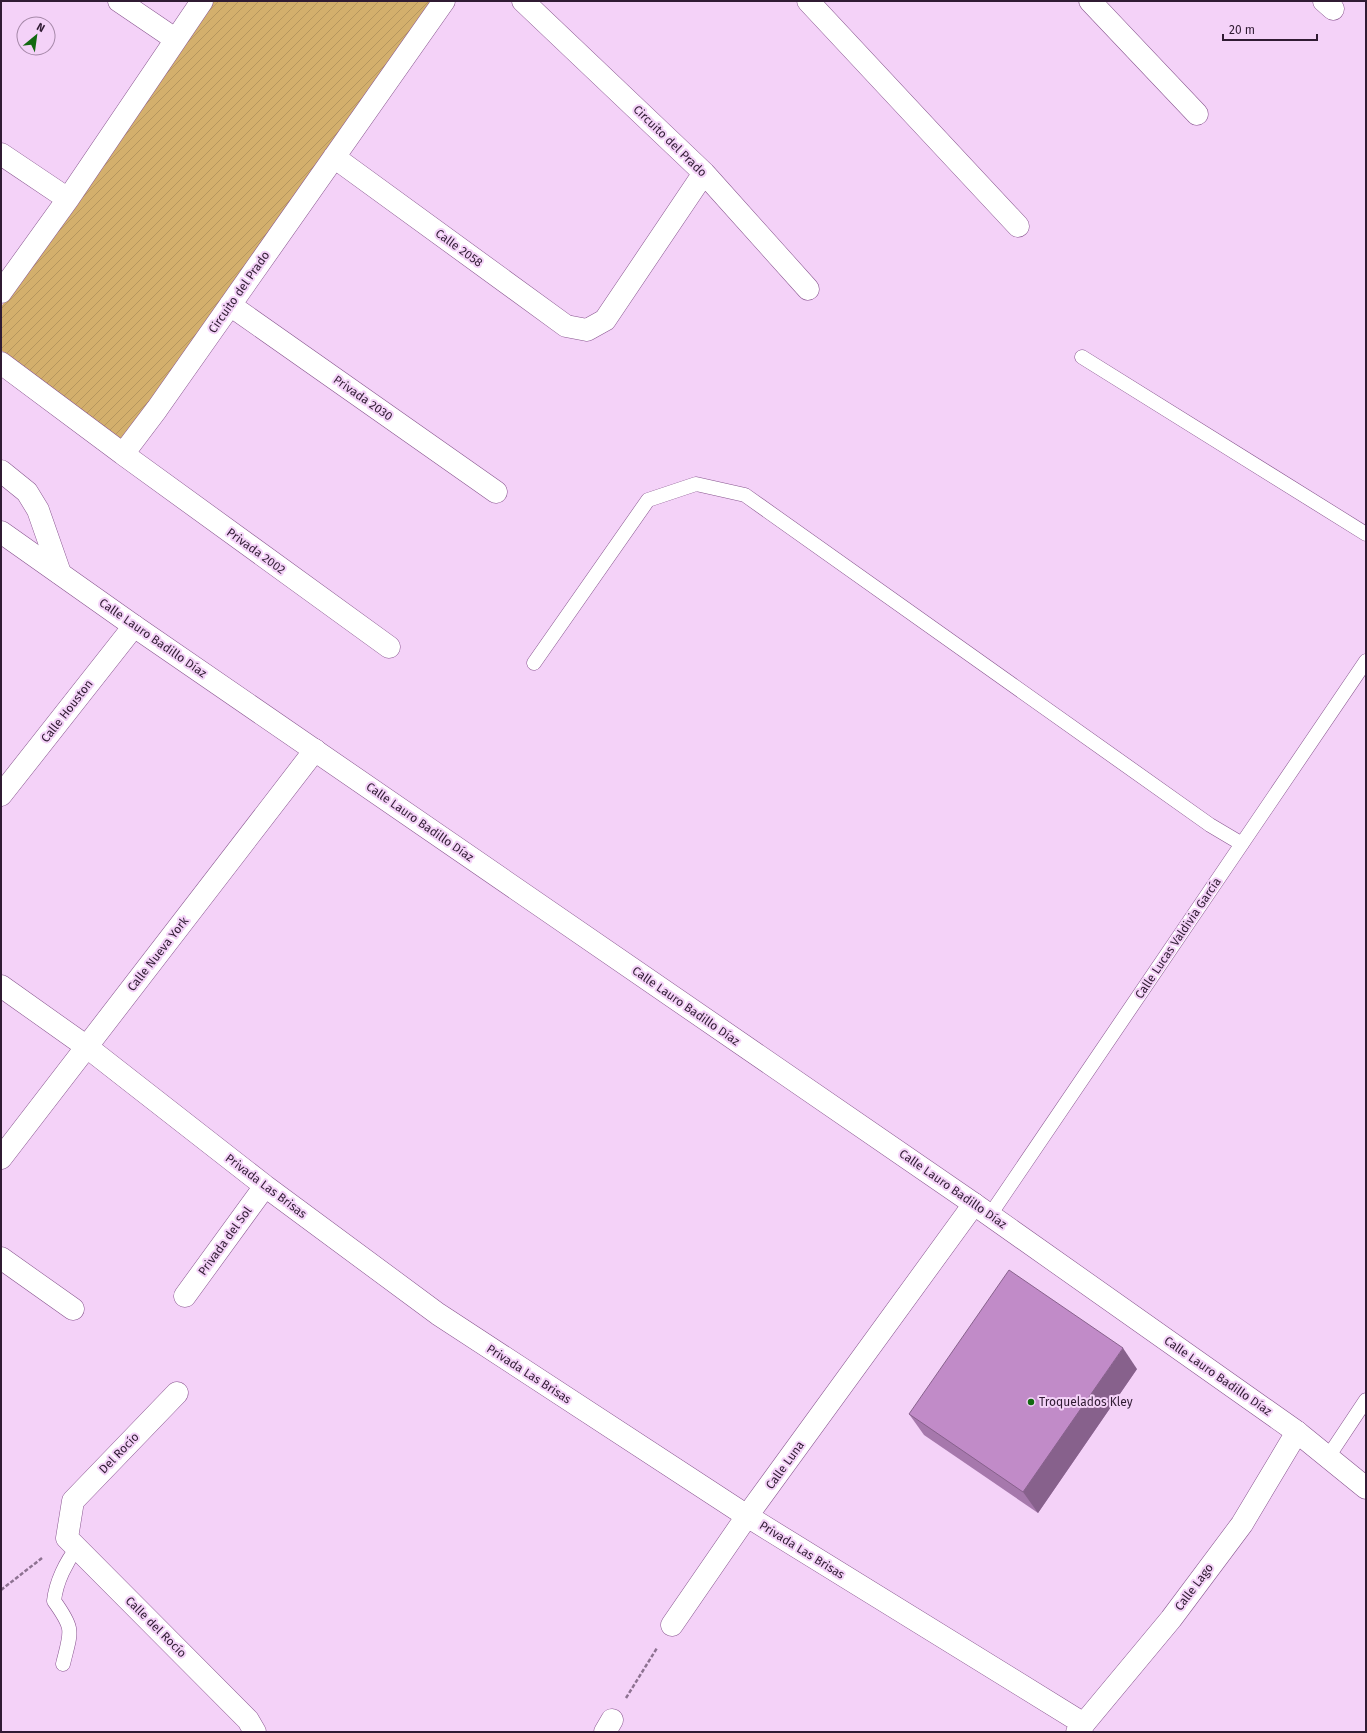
<svg xmlns="http://www.w3.org/2000/svg" width="1367" height="1733" viewBox="0 0 1367 1733" font-family="'Fira Sans',sans-serif">
	<defs>
		<pattern id="garden-furrows" width="10" height="10" patternUnits="userSpaceOnUse"><rect width="10" height="10" fill="#d3af6c"/><path d="M-1 1l2-2M0 10L10 0M9 11l2-2" fill="none" stroke="#b5965e"/></pattern>
	</defs>
	<rect width="100%" height="100%" fill="#f4d2f8"/>
	<path fill="url(#garden-furrows)" d="M212 1H431L121 442 1 350V307Z"/>
	<g fill="none" stroke-linecap="round" stroke-linejoin="round">
		<defs>
			<path id="lane" d="M1082 357 1366 534
				M534 663 648 500 696 484 745 495 1210 825 1242 844
				M990 1215 1366 661
				M1328 1457 1366 1400
				M63 1664C71 1631 75 1630 54 1601 56 1582 66 1562 77 1548"/>
			<path id="street" d="M119 1 175 39
				M523 1 704 173 808 289
				M808 1 1018 226
				M1090 1 1197 114
				M1324 1 1333 9
				M1 154 68 199
				M334 157 566 326 587 330 605 320 704 173
				M1 292 68 199 202 1
				M230 305 496 492
				M1 363 123 454 157 409 444 1
				M123 454 389 647
				M1 471 27 492 38 510 60 573
				M1 795 134 626
				M1 986 87 1047 265 1186 438 1314 747 1516 1084 1724
				M1 1158 315 750
				M1 1258 73 1309
				M185 1296 265 1186
				M177 1393 73 1501 67 1538 248 1720 255 1732
				M672 1625 747 1516 974 1204
				M605 1732 612 1720
				M1077 1732 1171 1619 1242 1524 1297 1432"/>
			<path id="secondary" d="M1 532 134 626 974 1204 1297 1432 1366 1488"/>
		</defs>
		<use href="#lane" stroke="#88568f" stroke-width="15"/>
		<use href="#street" stroke="#88568f" stroke-width="23"/>
		<use href="#secondary" stroke="#88568f" stroke-width="23"/>
		<path stroke="#8d7291" stroke-width="2.5" stroke-dasharray="4 2" stroke-linecap="butt" d="M1 1590 42 1558
			M626 1698 657 1648"/>
		<use href="#lane" stroke="#fff" stroke-width="14"/>
		<use href="#street" stroke="#fff" stroke-width="22"/>
		<use href="#secondary" stroke="#fff" stroke-width="22"/>
	</g>
	<path fill="#a678ac" d="M1137 1369 1038 1513 924 1435 909 1414Z"/>
	<path fill="#87618c" d="M1123 1348 1137 1369 1038 1513 1023 1492Z"/>
	<path fill="#c18bc8" stroke="#87618c" d="M1009 1270 1123 1348 1023 1492 909 1414Z"/>
	<circle fill="#126910" stroke="#f4d2f8" stroke-width="1.5" cx="1031" cy="1402" r="4"/>
	<g text-anchor="middle" stroke-width="4" stroke-linejoin="round" paint-order="stroke">
		<g font-size="12" fill="#301b33" stroke="#f4d2f8">
			<text transform="translate(670 141) rotate(44)" y="4">Circuito del Prado</text>
			<text transform="translate(459 248) rotate(36)" y="4">Calle 2058</text>
			<text transform="translate(239 292) rotate(-55)" y="4">Circuito del Prado</text>
			<text transform="translate(363 398) rotate(35)" y="4">Privada 2030</text>
			<text transform="translate(256 551) rotate(36)" y="4">Privada 2002</text>
			<text transform="translate(153 638) rotate(35)" y="4">Calle Lauro Badillo Díaz</text>
			<text transform="translate(67 711) rotate(-52)" y="4">Calle Houston</text>
			<text transform="translate(420 822) rotate(35)" y="4">Calle Lauro Badillo Díaz</text>
			<text transform="translate(1178 938) rotate(-56)" y="4">Calle Lucas Valdivia García</text>
			<text transform="translate(158 954) rotate(-52)" y="4">Calle Nueva York</text>
			<text transform="translate(686 1006) rotate(35)" y="4">Calle Lauro Badillo Díaz</text>
			<text transform="translate(266 1186) rotate(37)" y="4">Privada Las Brisas</text>
			<text transform="translate(953 1189) rotate(35)" y="4">Calle Lauro Badillo Díaz</text>
			<text transform="translate(225 1241) rotate(-54)" y="4">Privada del Sol</text>
			<text transform="translate(529 1374) rotate(33)" y="4">Privada Las Brisas</text>
			<text transform="translate(1218 1376) rotate(35)" y="4">Calle Lauro Badillo Díaz</text>
			<text transform="translate(119 1453) rotate(-46)" y="4">Del Rocío</text>
			<text transform="translate(785 1465) rotate(-54)" y="4">Calle Luna</text>
			<text transform="translate(802 1550) rotate(32)" y="4">Privada Las Brisas</text>
			<text transform="translate(1194 1587) rotate(-53)" y="4">Calle Lago</text>
			<text transform="translate(156 1627) rotate(45)" y="4">Calle del Rocío</text>
		</g>
		<g font-size="12" fill="#301b33" stroke="#f4d2f8" text-anchor="start">
			<text x="1039" y="1406">Troquelados Kley</text>
		</g>
	</g>
	<rect width="1367" height="1733" fill="none" stroke="#301b33" stroke-width="4"/>
	<g transform="translate(36 36) rotate(29)"><circle r="19" fill="#f4d2f8" stroke="#a689a9"/>
	<path d="M0-3L7 15L0 10L-7 15Z" fill="#126910"/>
	<text y="-6" font-size="11" font-weight="bold" text-anchor="middle" fill="#301b33">N</text>
	</g>
	<path d="M1223 34v6h94v-6" fill="none" stroke="#301b33" stroke-width="2"/>
	<text x="1229" y="34" font-size="12" fill="#301b33" stroke="#f4d2f8" stroke-width="3" paint-order="stroke">20 m</text>
</svg>
